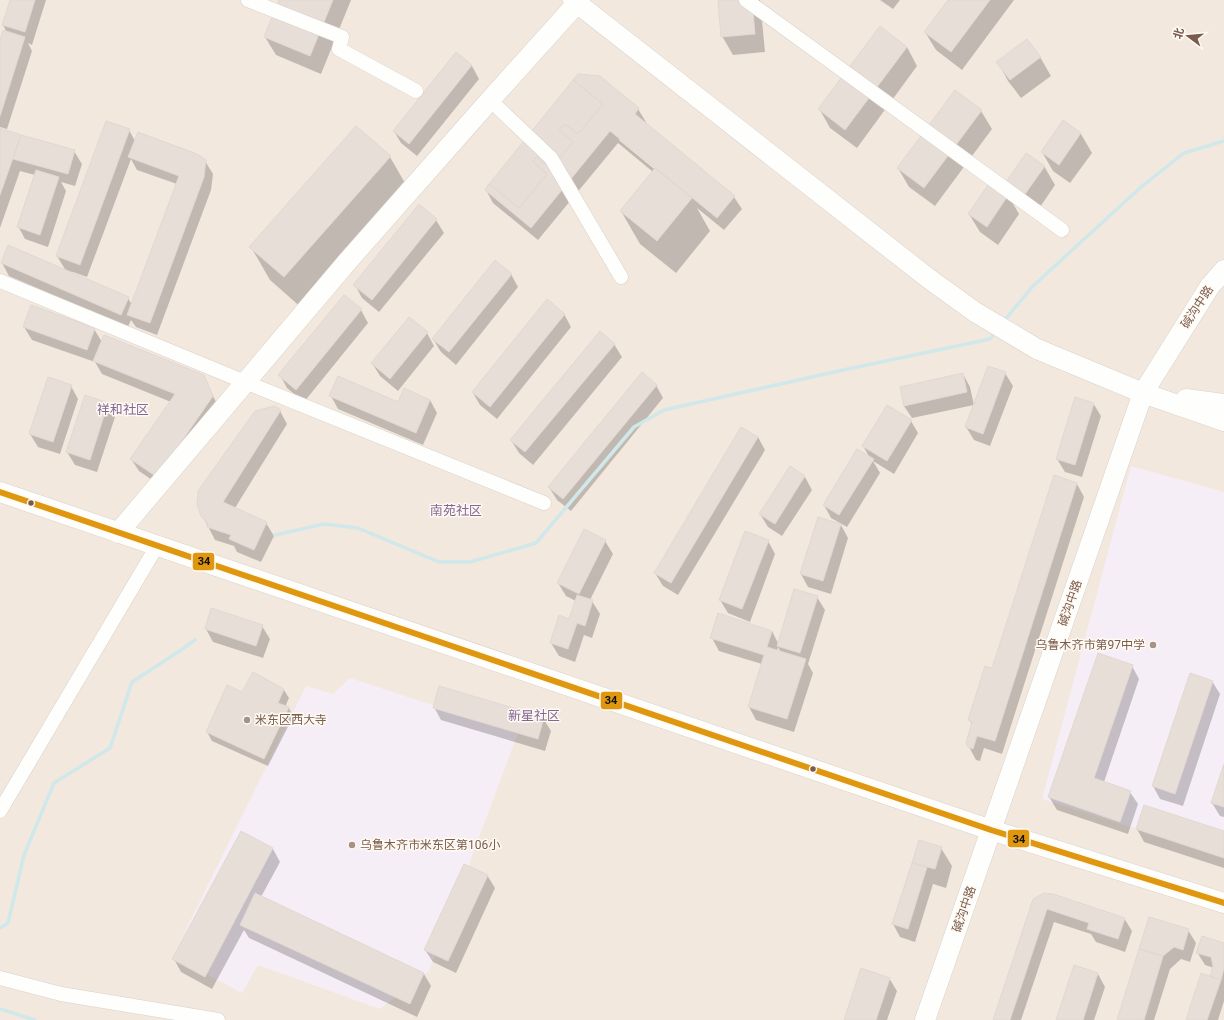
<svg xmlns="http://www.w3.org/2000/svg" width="1224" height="1020" viewBox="0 0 1224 1020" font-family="Roboto,'Noto Sans SC',sans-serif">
	<rect width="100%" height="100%" fill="#f9f5f0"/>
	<path fill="#f2e8de" d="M0 0H1224V1020H0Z"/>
	<path fill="#f6eef6" d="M1131 466 1224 492V856L1042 799Z
		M350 678 518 733 429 971 380 1009 258 965 242 993 173 956 306 686 333 694Z"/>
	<path fill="#0003" fill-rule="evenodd" d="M11 0H46L32 45 28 43 32 51 7 129 0 127V43L7 33 3 25Z
		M280 0H351L321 74 276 55 265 37Z
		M719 0H760L765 52 733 55 722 36Z
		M880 0H900L893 9Z
		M949 0H1014L962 70 936 50 925 32Z
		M907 47 917 66 857 148 830 128 820 110Z
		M456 53 472 66 479 79 417 156 401 143 394 131Z
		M1040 57 1051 76 1021 98 1008 81 998 62Z
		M600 77 638 109 646 122 645 123 734 197 742 209 724 230 697 208 710 231 676 273 640 244 621 211 653 172 618 143 538 240 493 203 486 190ZM619 137 659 170 658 172 619 140Z
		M981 111 992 129 935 206 909 187 898 168Z
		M1063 122 1081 134 1092 153 1070 183 1053 171 1042 152Z
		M0 129 21 136 74 151 82 164 75 186 61 182 66 191 48 247 25 239 18 226 35 175 20 171 0 228Z
		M129 130 135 141 205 161 213 174 211 190 157 335 136 327 131 320 128 327 9 276 2 263 66 271 57 256ZM131 159 137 170 177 184 132 305 128 298 72 274 73 272 87 277Z
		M390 157 409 190 304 310 270 280 251 247Z
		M1044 166 1055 185 1034 216 1016 203Z
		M1008 195 1019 214 998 245 980 232 969 214Z
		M420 206 436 220 444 233 379 312 362 298 355 285Z
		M511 274 518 287 456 365 441 352 433 339Z
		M361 310 368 323 304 402 287 388 280 375Z
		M564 314 571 327 497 419 480 405 473 393Z
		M24 327 94 329 102 342 203 376 220 410 165 489 139 471 131 459 171 402 102 374 95 362 32 340Z
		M427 333 434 346 398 391 380 376 372 363Z
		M614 344 622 357 533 465 519 453 511 440Z
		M1005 373 1013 386 990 446 974 440 966 427Z
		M963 374 970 387 974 405 912 418 904 406Z
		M656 385 663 398 571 511 557 500 549 487Z
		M71 386 78 399 60 454 38 447 30 434Z
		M331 396 398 403 430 400 437 413 423 445 338 409Z
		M86 397 108 404 115 417 97 472 75 465 67 452Z
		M1093 403 1101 416 1082 477 1065 472 1057 459Z
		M280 411 287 424 235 508 266 523 274 536 261 562 237 552 234 546 215 540 202 515Z
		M911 421 918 433 894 474 873 461 880 473 847 527 831 518 824 505 870 458 863 446Z
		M758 437 765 450 678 595 663 586 655 573Z
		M790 468 805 477 812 490 782 536 768 527 760 514Z
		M1055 477 1077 484 1084 497 1002 754 984 748 980 761 976 760 967 743 972 725 969 719 993 670Z
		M841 525 848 538 831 594 808 587 801 574Z
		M605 541 613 554 590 600 592 601 600 614 592 638 584 635 575 662 559 656 551 643 569 620 576 601 566 596 558 583Z
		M768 541 775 554 750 622 728 613 720 600Z
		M817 597 825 610 808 664 813 673 794 732 756 720 749 707 762 664 719 651 712 638 772 631 778 643ZM778 647 781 653 777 651Z
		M262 626 270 639 263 658 213 642 206 629Z
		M1132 666 1139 679 1104 782 1130 792 1138 804 1128 834 1057 810 1049 797Z
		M254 673 284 690 289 698 285 707 289 708 293 717 268 766 212 741 207 732 243 693Z
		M1212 681 1220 694 1183 806 1160 799 1153 786Z
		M434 707 543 718 551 731 545 751 441 720Z
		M1224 767V817L1220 816 1212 803Z
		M1137 829 1224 832V868L1144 842Z
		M241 832 273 849 280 862 261 897 424 974 431 986 417 1017 249 938 244 930 212 989 181 972 174 959Z
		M919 841 941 848 952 866 946 888 933 884 915 942 900 937 893 924Z
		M487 875 495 888 456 973 433 962 425 950Z
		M1034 900 1124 918 1132 931 1125 952 1096 942 1091 934 1054 922 1021 1020H994Z
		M1149 918 1188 930 1196 943 1190 962 1181 959 1170 969 1154 1020H1118Z
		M1224 944V1001L1218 1020H1187L1211 978 1214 968 1205 965 1197 952Z
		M1098 974 1105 987 1094 1020H1057Z
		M889 978 897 991 887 1020H845Z"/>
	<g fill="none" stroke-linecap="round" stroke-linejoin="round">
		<path stroke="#d0e8ea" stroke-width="3.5" d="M1004 321 1033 286 1141 187 1184 153 1224 141
			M275 535 324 524 358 528 439 562H470L536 543 634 427 664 410 843 370 990 339 996 331
			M0 928 8 923 24 855 54 783 110 748 132 682 178 652 195 640
			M0 1009 35 1020"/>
	</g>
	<path fill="#e6ded7" stroke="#e2d8d2" d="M10 0H35L25 32 2 25Z
		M279 0H333L310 56 264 37Z
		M718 0H752L755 34 721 37Z
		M948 0H990L951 52 924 32Z
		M880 26 907 47 845 130 818 109Z
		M3 30 25 37 0 116V40Z
		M1027 39 1041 57 1010 80 996 62Z
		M456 52 472 65 409 144 393 131Z
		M578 74 600 76 639 108 635 114 735 196 717 218 610 131 531 228 485 190 489 184 519 208 547 174 533 162 536 157 551 169 573 142 559 130 564 124 578 134 603 104 573 80Z
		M573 80 603 104 578 134 564 124 559 130 573 142 551 169 536 157 533 162 547 174 519 208 489 184Z
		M955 90 982 110 924 188 897 168Z
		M1063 120 1081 133 1059 165 1041 152Z
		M106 121 130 129 80 265 56 256Z
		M356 126 391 156 284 277 249 247Z
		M0 128 21 135 0 195Z
		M138 132 197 154 206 160 204 177 150 323 127 315 179 176 128 157Z
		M21 135 75 150 68 174 13 159Z
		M1026 153 1045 166 1023 197 1004 185Z
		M655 168 692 198 657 241 620 211Z
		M36 170 59 177 40 235 17 227Z
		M990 182 1009 194 987 227 968 214Z
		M419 204 437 219 372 300 353 285Z
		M8 245 129 297 121 315 1 263Z
		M495 260 512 274 449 352 432 339Z
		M344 295 362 309 296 390 278 375Z
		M547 299 565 314 490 407 472 392Z
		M31 305 95 328 87 350 23 327Z
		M409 317 428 332 390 379 371 363Z
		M600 331 615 344 525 452 510 440Z
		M104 335 204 375 213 396 157 477 130 459 175 394 93 361Z
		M988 366 1006 372 983 434 965 427Z
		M642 372 657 385 563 499 548 487Z
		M963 373 967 392 904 406 900 387Z
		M338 376 398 402 404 388 430 400 416 433 329 396Z
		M48 377 72 385 53 442 29 434Z
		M85 395 108 403 90 460 66 452Z
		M1075 397 1094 403 1075 465 1056 459Z
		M887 405 912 420 887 461 862 446Z
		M275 406 281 410 223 502 267 522 254 550 229 539 231 535 207 527 208 524 201 516 197 505 198 491 255 411Z
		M741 427 758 437 671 583 654 573Z
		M857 449 874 459 839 515 823 505Z
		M790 466 805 476 775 524 759 514Z
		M1054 475 1077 483 995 741 977 736 973 749 968 747 966 743 972 722 968 720 985 666 992 668Z
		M818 517 841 524 823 581 800 574Z
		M584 529 606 540 579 594 557 583Z
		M745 531 769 540 742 609 719 600Z
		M794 589 818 596 800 653 777 646Z
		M577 595 593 600 585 626 577 623 568 649 550 643 559 615 569 619Z
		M211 608 263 625 256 646 205 629Z
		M718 613 772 631 767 647 806 659 787 719 748 707 764 655 710 638Z
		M1098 653 1133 665 1094 778 1131 791 1120 822 1048 797Z
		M253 672 284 689 278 703 289 707 264 759 206 732 227 685 242 692Z
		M1190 673 1213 681 1175 794 1152 786Z
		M439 686 544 717 538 739 433 708Z
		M1224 764V807L1211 803Z
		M1144 805 1224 831V858L1136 829Z
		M241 831 273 848 205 977 172 959Z
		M919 840 942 847 935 869 912 863Z
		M912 863 927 867 908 929 892 924Z
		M464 864 488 875 448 961 424 950Z
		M255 893 424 973 410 1004 240 925Z
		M1044 893 1053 894 1125 918 1118 939 1087 929 1089 923 1047 909 1010 1020H993L1033 899Z
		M1149 917 1189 929 1183 950 1174 947 1163 956 1139 949Z
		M1202 936 1224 943V968L1221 980 1210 977 1213 966 1211 957 1196 953Z
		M1139 949 1163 956 1144 1020H1117Z
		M1074 965 1098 973 1083 1020H1056Z
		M861 968 890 978 876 1020H844Z
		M1201 973 1221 980 1207 1020H1186Z"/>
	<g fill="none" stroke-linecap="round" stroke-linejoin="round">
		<defs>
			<path id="street" d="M248 0 342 37 339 49 416 91
				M746 0 1062 230
				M490 100 551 158 621 277
				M0 281 245 382 544 503
				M0 811 157 546
				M0 978 61 994 218 1020"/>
			<path id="secondary" d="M573 0 928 278 975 312 1037 349 1143 393 1224 421
				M1186 399 1224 404
				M0 492 991 830 1224 903
				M118 533 347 262 490 100 580 0
				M925 1020 1143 393 1210 286 1224 270"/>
		</defs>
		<use href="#street" stroke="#d7d1cb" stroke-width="15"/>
		<use href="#secondary" stroke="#d9d2cb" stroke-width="21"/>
		<use href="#street" stroke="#fefefd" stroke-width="14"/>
		<use href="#secondary" stroke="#fefefd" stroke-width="20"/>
		<defs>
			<path id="bus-1" d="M0 492 991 830 1224 903"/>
		</defs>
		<use href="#bus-1" stroke="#fffaf3" stroke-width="9"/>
		<use href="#bus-1" stroke="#de970f" stroke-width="6"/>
	</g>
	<g fill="#7a5c4d" stroke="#fffaf3" stroke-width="1.5">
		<circle cx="31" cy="503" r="3.5"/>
		<circle cx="813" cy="769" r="3.5"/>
	</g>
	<g fill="#a69286" stroke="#fffaf3" stroke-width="1.5">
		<circle cx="1153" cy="645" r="4"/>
		<circle cx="247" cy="720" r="4"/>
		<circle cx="352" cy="845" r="4"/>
	</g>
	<g text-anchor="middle" stroke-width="3" stroke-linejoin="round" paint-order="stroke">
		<g font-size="12" fill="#7a5c4d" stroke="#fffaf3">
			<text transform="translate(1197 307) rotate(-57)" y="4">碱沟中路</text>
			<text transform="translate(1070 603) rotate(-71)" y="4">碱沟中路</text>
			<text transform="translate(964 909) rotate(-71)" y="4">碱沟中路</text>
		</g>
		<g font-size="12" fill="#7a5c4d" stroke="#fffaf3" text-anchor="start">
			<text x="1145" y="649" text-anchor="end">乌鲁木齐市第97中学</text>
			<text x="255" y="724">米东区西大寺</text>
			<text x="360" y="849">乌鲁木齐市米东区第106小</text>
		</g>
		<g font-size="13" fill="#846695" stroke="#fffaf3">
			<text x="123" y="414">祥和社区</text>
			<text x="456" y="515">南苑社区</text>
			<text x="534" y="720">新星社区</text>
		</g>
	</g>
	<g stroke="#fffaf3" stroke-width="1.5">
		<rect x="192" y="552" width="23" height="19" rx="4" fill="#de970f"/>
		<rect x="600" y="691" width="23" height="19" rx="4" fill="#de970f"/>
		<rect x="1007" y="829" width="23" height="19" rx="4" fill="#de970f"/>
	</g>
	<g font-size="11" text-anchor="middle" font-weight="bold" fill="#111">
		<text x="204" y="565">34</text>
		<text x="611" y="704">34</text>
		<text x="1019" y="843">34</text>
	</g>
	<g transform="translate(1188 36) rotate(286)" stroke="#fffaf3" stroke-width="3" paint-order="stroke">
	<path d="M0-3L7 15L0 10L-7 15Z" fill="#7a5c4d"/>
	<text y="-6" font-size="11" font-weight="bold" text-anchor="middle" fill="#7a5c4d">北</text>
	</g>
</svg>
